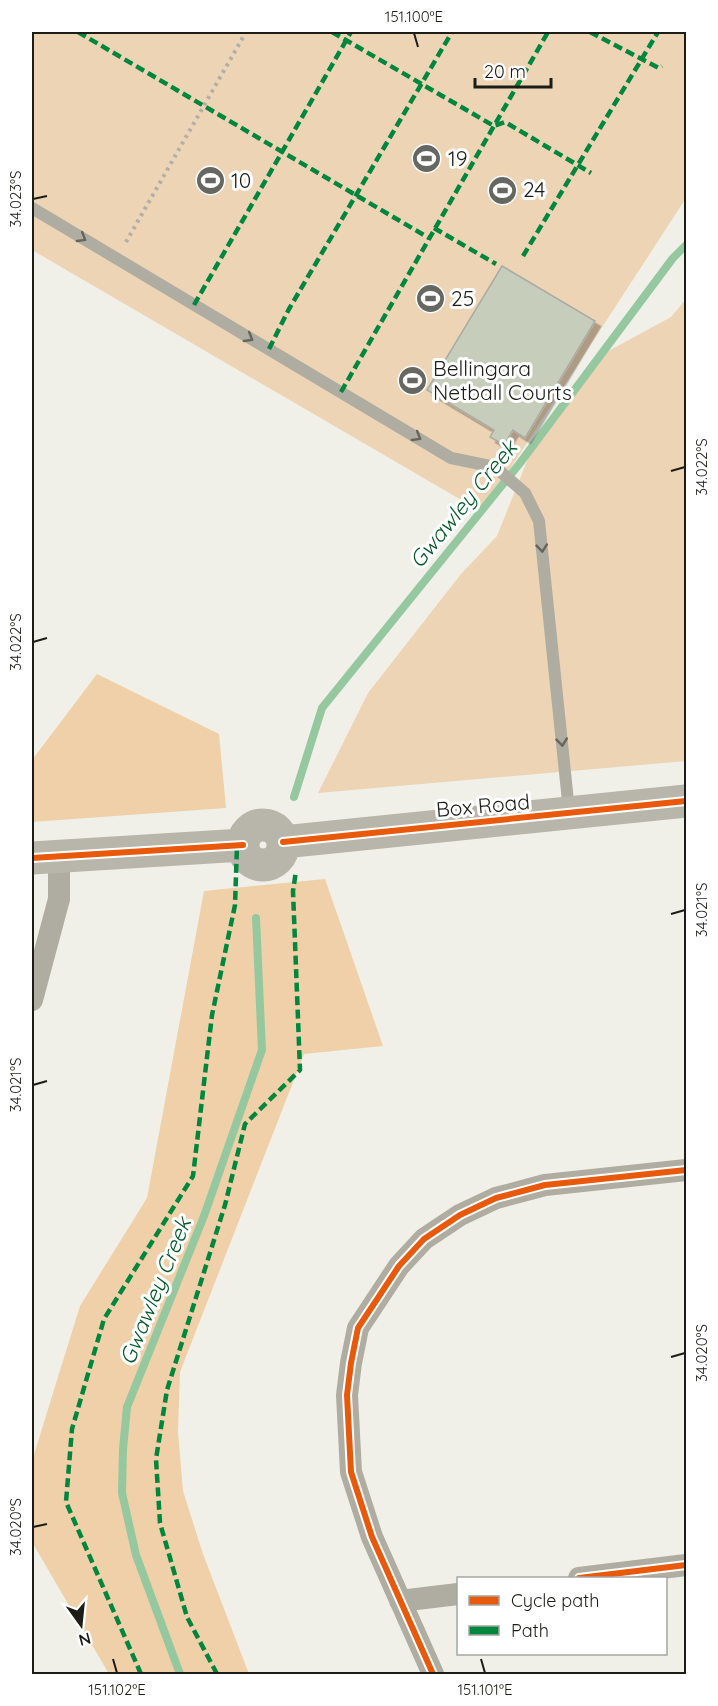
<svg xmlns="http://www.w3.org/2000/svg" width="718" height="1706" viewBox="0 0 718 1706" font-family="Quicksand,sans-serif">
	<defs>
		<filter id="shadow"><feDropShadow dx="5.5" dy="5.5" stdDeviation="0" flood-color="#0004"/></filter>
	</defs>
	<rect width="100%" height="100%" fill="#f0f0e8"/>
	<path fill="#edd4b4" d="M32 32H686V198L482 512 32 250Z
		M686 299V761L318 793 368 693 461 574 497 536 535 441 592 360 671 317Z"/>
	<path fill="#efd0a8" d="M97 674 219 734 226 808 32 822V760Z
		M325 879 383 1046 304 1054 180 1372 178 1432 183 1491 203 1554 249 1674H109L32 1542V1461L80 1306 147 1198 204 891Z"/>
	<g fill="none" stroke-linecap="round" stroke-linejoin="round">
		<path stroke="#96c8a0" stroke-width="8" d="M294 797 322 708 520 463 673 258 686 245
			M180 1674 136 1555 122 1493 123 1449 127 1407 204 1216 262 1050 256 918"/>
	</g>
	<path fill="#c6cdbb" stroke="#aaaba5" stroke-width="1.5" filter="url(#shadow)" d="M502 266 595 321 525 438 513 430 504 445 490 437 494 430 427 390Z"/>
	<g fill="none" stroke-linecap="round" stroke-linejoin="round">
		<path stroke="#b1afa7" stroke-width="4" stroke-dasharray="3 4.5" stroke-linecap="butt" d="M126 242 246 32
			M252 817 268 816"/>
		<path stroke="#afaca2" stroke-width="12" d="M32 208 451 458 495 467 525 493 539 521 569 811"/>
		<path stroke="#afaca2" stroke-width="22" d="M32 1000 59 899V856
			M579 1578 686 1565
			M400 1601 458 1594
			M433 1674 372 1537 351 1472 347 1395 351 1363 358 1328 399 1266 424 1239 460 1215 496 1198 545 1185 686 1170"/>
		<path stroke="#b8b5ab" stroke-width="33" d="M243 845a20 20 0 1 1 40 0a20 20 0 1 1-40 0Z
			M283 842 686 801
			M32 858 243 845"/>
		<path stroke="#00873e" stroke-width="4.5" stroke-dasharray="9 4.5" stroke-linecap="butt" d="M78 32 429 238
			M332 32 494 126 505 122 591 173
			M590 32 659 68 662 66
			M434 228 496 264
			M523 256 658 32
			M194 305 351 32
			M269 349 289 309 452 32
			M341 392 548 32
			M141 1674 66 1502 72 1429 104 1319 193 1176 212 1015 235 905 237 846
			M217 1674 187 1617 160 1523 156 1459 167 1390 225 1205 245 1124 300 1070 293 891 296 871"/>
		<defs>
			<path id="cycleway" d="M283 842 686 801
				M32 858 243 845
				M579 1578 686 1565
				M433 1674 372 1537 351 1472 347 1395 351 1363 358 1328 399 1266 424 1239 460 1215 496 1198 545 1185 686 1170"/>
		</defs>
		<use href="#cycleway" stroke="#fff" stroke-width="10"/>
		<use href="#cycleway" stroke="#e8590c" stroke-width="6"/>
	</g>
	<defs><path id="oneway-chevron" d="M-2-3.5L2.5 0L-2 3.5" fill="none" stroke-width="1.6" stroke-linecap="round" stroke-linejoin="round" transform="scale(1.5)"/></defs>
	<g stroke="#66645d">
		<use href="#oneway-chevron" transform="translate(82 238) rotate(31)"/>
		<use href="#oneway-chevron" transform="translate(249 338) rotate(31)"/>
		<use href="#oneway-chevron" transform="translate(417 437) rotate(31)"/>
		<use href="#oneway-chevron" transform="translate(542 548) rotate(84)"/>
		<use href="#oneway-chevron" transform="translate(562 742) rotate(84)"/>
	</g>
	<path fill="none" stroke="#1d1d18" stroke-width="2" d="M414 33 418 47M33 199 47 196M671 471 685 467M33 642 47 638M671 914 685 910M33 1085 47 1081M671 1357 685 1353M33 1527 47 1524M113 1659 117 1673M481 1659 485 1673"/>
	<defs>
		<symbol id="stadium-disc" viewBox="-11 -11 22 22"><circle r="9.5" fill="#676761" stroke="#fff"/><path d="M0-5a6.5 5 0 1 0 0 10a6.5 5 0 1 0 0-10ZM-3.5-1.8h7v3.6h-7Z" fill="#fff"/></symbol>
	</defs>
	<g fill-rule="evenodd">
		<use href="#stadium-disc" x="410" y="142" width="33" height="33"/>
		<use href="#stadium-disc" x="194" y="164" width="33" height="33"/>
		<use href="#stadium-disc" x="486" y="174" width="33" height="33"/>
		<use href="#stadium-disc" x="414" y="282" width="33" height="33"/>
		<use href="#stadium-disc" x="396" y="364" width="33" height="33"/>
	</g>
	<g text-anchor="middle" stroke-width="6" stroke-linejoin="round" paint-order="stroke">
		<g font-size="21" fill="#1d1d18" stroke="#fff" text-anchor="start">
			<text x="448" y="166">19</text>
			<text x="231" y="188">10</text>
			<text x="523" y="197">24</text>
			<text x="451" y="306">25</text>
			<text x="433" y="376">Bellingara<tspan x="433" dy="24">Netball Courts</tspan></text>
		</g>
		<g font-size="21" fill="#1d1d18" stroke="#fff">
			<text transform="translate(483 806) rotate(-5)" y="7">Box Road</text>
		</g>
		<g font-size="22" font-style="italic" fill="#055a29" stroke="#fff">
			<text transform="translate(463 504) rotate(-51)" y="8">Gwawley Creek</text>
			<text transform="translate(155 1291) rotate(-68)" y="8">Gwawley Creek</text>
		</g>
	</g>
	<rect width="718" height="1706" fill="none" stroke="#ffffff" stroke-width="66"/>
	<rect x="457" y="1577" width="210" height="78" fill="#ffffff" stroke="#a5a5a3" stroke-width="1.5"/>
	<rect x="469" y="1596" width="30" height="9" fill="#e8590c" stroke="#a5a5a3" stroke-width="1.5"/>
	<text x="511" y="1607" font-size="18" fill="#1d1d18">Cycle path</text>
	<rect x="469" y="1626" width="30" height="9" fill="#00873e" stroke="#a5a5a3" stroke-width="1.5"/>
	<text x="511" y="1637" font-size="18" fill="#1d1d18">Path</text>
	<g transform="translate(81 1625) rotate(165)" stroke="#ffffff" stroke-width="4.5" paint-order="stroke">
	<path d="M0-4.5L10 22L0 15L-10 22Z" fill="#1d1d18"/>
	<text y="-9" font-size="16" font-weight="bold" text-anchor="middle" fill="#1d1d18">N</text>
	</g>
	<path d="M475 78v9h76v-9" fill="none" stroke="#1d1d18" stroke-width="3"/>
	<text x="484" y="78" font-size="18" fill="#1d1d18" stroke="#ffffff" stroke-width="4.5" paint-order="stroke">20 m</text>
	<rect x="33" y="33" width="652" height="1640" fill="none" stroke="#1d1d18" stroke-width="2"/>
	<g font-size="15" text-anchor="middle" fill="#1d1d18">
		<text x="414" y="22">151.100°E</text>
		<text transform="translate(16 199) rotate(-90)" y="5">34.023°S</text>
		<text transform="translate(702 467) rotate(-90)" y="5">34.022°S</text>
		<text transform="translate(16 642) rotate(-90)" y="5">34.022°S</text>
		<text transform="translate(702 910) rotate(-90)" y="5">34.021°S</text>
		<text transform="translate(16 1085) rotate(-90)" y="5">34.021°S</text>
		<text transform="translate(702 1353) rotate(-90)" y="5">34.020°S</text>
		<text transform="translate(16 1527) rotate(-90)" y="5">34.020°S</text>
		<text x="117" y="1695">151.102°E</text>
		<text x="485" y="1695">151.101°E</text>
	</g>
</svg>
